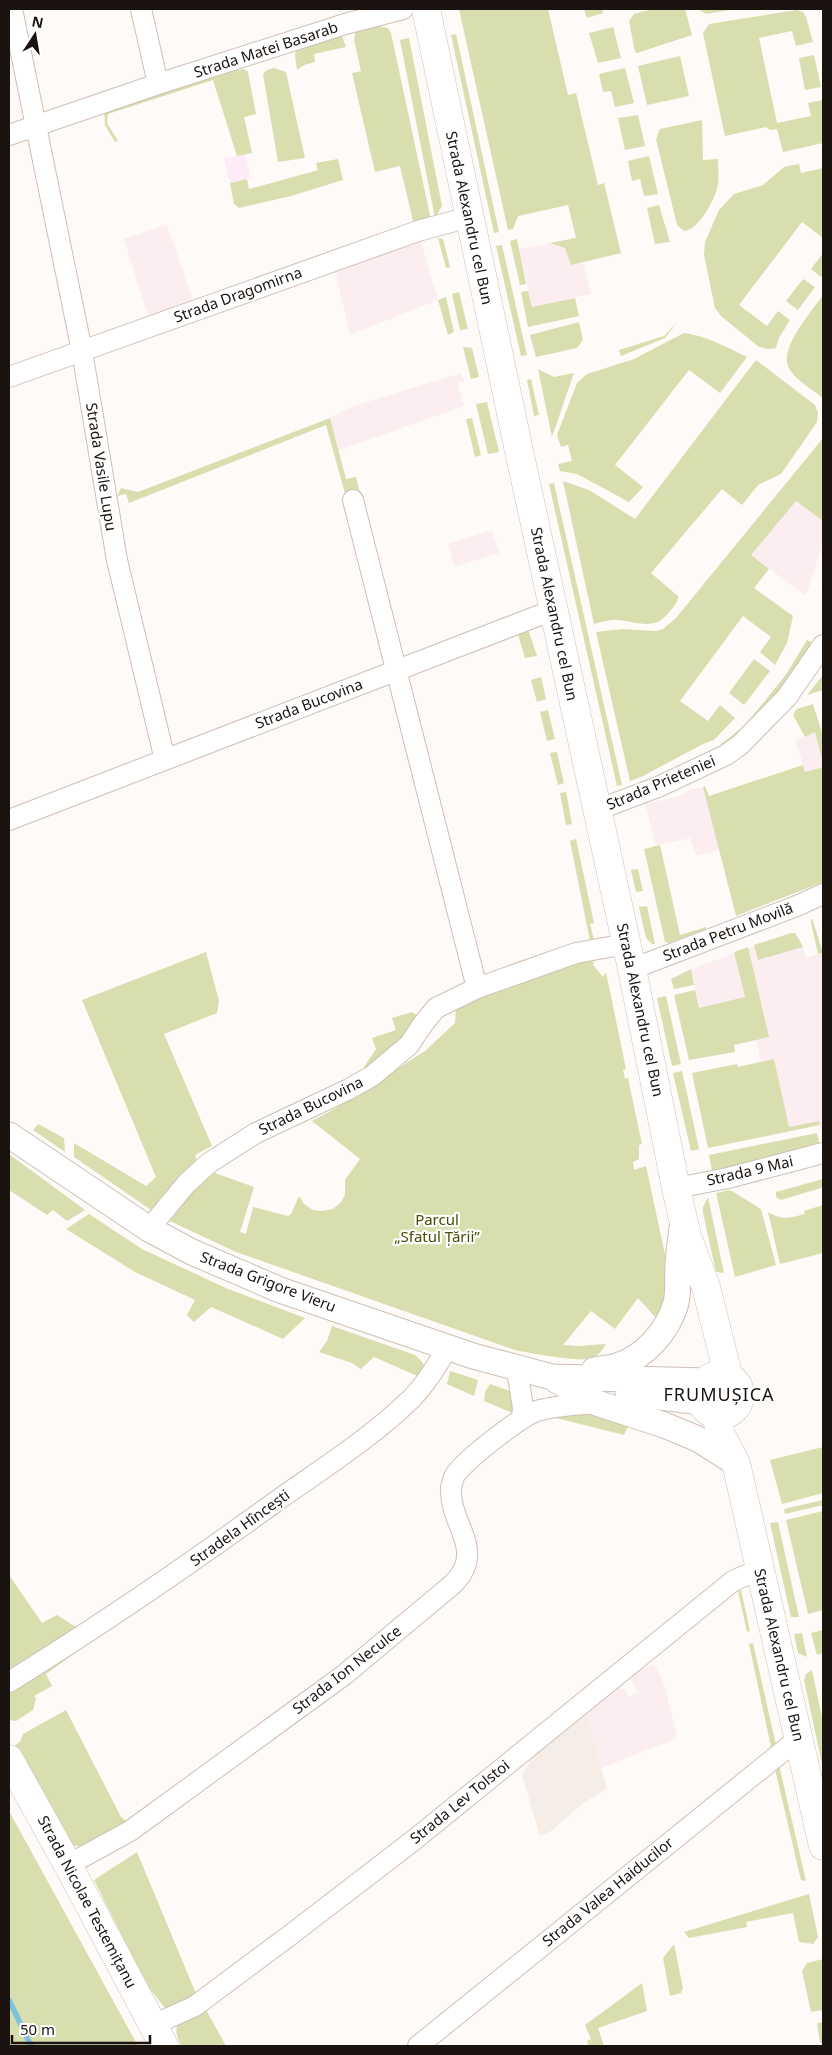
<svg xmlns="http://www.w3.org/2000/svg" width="832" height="2055" viewBox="0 0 832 2055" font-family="'Noto Sans',sans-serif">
	<rect width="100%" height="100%" fill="#fefaf8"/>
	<path fill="#fcedf1" d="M167 225 194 303 149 319 124 239Z
		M420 239 438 300 350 335 335 270Z
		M550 243 565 248 571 264 583 262 591 294 532 307 519 249Z
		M461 373 464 381 458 383 464 406 339 450 330 418 351 407Z
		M796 501 823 521V543L806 596 751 555Z
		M492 530 499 553 454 567 448 544Z
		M815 732 823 767 805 772 796 741Z
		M703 787 720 850 696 856 690 838 656 846 645 804 680 796 689 790Z
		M791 933H795L801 941 806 958 823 953V1136L819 1121 777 1130 746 997 699 1008 691 969Z
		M654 1664 665 1686 677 1738 601 1768 586 1712 617 1687 625 1690 629 1697 637 1692 629 1675Z"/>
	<path fill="#fdebf7" d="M245 154 251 178 230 183 224 159Z"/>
	<path fill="#f7ede7" d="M586 1712 607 1789 582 1804 551 1831 540 1836 522 1775 534 1754Z"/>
	<path fill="#d8deae" d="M459 9H548L568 95 576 93 598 185 604 183 621 253 571 265 565 248 550 243 576 238 568 205 518 216 513 229 508 230Z
		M584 9H602L603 13 587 18Z
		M651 9H685L692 35 637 53 635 52 629 21 634 14Z
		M698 9H736L706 14Z
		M796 10 803 12 806 17 813 42 796 46 792 31 759 38 777 123 811 116 808 103 823 100V143L783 152 777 129 770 130 766 127 725 136 703 33 709 24Z
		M376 26 388 28 391 33 431 220 414 225 400 166 375 172 352 73 361 71 354 40 356 29Z
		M613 27 621 58 598 63 589 33Z
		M341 33 346 47 314 54 315 62 304 65 297 70 295 56 296 49Z
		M456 34 499 232 494 233 451 35Z
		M409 38 442 206 435 218 400 40Z
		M814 55 821 87 805 90 799 58Z
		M680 56 689 96 647 105 638 66Z
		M274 68 286 72 305 158 278 162 263 74 267 70Z
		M625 68 634 103 615 107 611 91 603 92 599 74Z
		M244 69 248 72 256 114 244 117 252 153 237 156 213 80 108 114 107 123 118 141 115 142 105 125 104 110 214 75Z
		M638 115 645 146 625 150 618 118Z
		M702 120 703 160 718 159C718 167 719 176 718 184 716 198 699 230 684 231L677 225 656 139 660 129Z
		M649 156 658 194 644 196 640 179 632 181 628 161Z
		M338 159 343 180 291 196 239 208 234 204 230 183 247 179 249 189 315 171 318 170 316 163Z
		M799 164 801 173 823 168V238L802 222 739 305 767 326 778 311 790 320 779 338 776 348 768 349 759 347 721 316 715 308 704 255 705 242 719 210 734 194 763 185 784 167Z
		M659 205 670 242 655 244 647 208Z
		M438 238 443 239 450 267 446 268Z
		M517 239 526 284 520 285 510 241Z
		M502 245 527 355 521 356 496 246Z
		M823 253V274L821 277 811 269Z
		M803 279 815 287 798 310 786 301Z
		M528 291 532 307 575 298 579 316 528 327 521 292Z
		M459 292 468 329 460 330 452 294Z
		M823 295V398C813 390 797 381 790 370 776 351 812 311 823 295Z
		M446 297 454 332 448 335 438 300Z
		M579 322 583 340 577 348 536 357 530 335Z
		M677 322 665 338 621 356 619 350 664 336Z
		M684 333C707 336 726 347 747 357L720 393 689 370 615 465 643 487 629 502 577 474 560 471 558 464 572 461 568 445 561 447 557 435 577 383 587 374 634 359Z
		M463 347 472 348 479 377 471 379Z
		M756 360 815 405 818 413 817 422 781 474 758 485 742 505 722 489 651 573 678 596C678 602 675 605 671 610 655 632 640 622 618 620 611 619 602 622 594 624L563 481 589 490 635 519Z
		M538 369 554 377 574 373 552 437Z
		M531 379 539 415 534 416 527 380Z
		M487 402 499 452 488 454 476 404Z
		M330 418 346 479 356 477 360 493 346 497 326 425 129 503 126 494 117 496 121 488 138 492Z
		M472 418 481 455 475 457 466 419Z
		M823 438V521L796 501 751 555 769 569 754 588 793 616 787 643 775 665 760 652 771 637 743 616 680 701 708 721 720 705 735 718 714 740 703 744 641 777 630 781 596 632 623 629 656 631 663 629 676 618Z
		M554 483 622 785 617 786 549 484Z
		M525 630 529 632 537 656 525 658 517 631Z
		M807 640 811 642V649L760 718 732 744 720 745 745 725 785 676Z
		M754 659 770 671 744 705 729 693Z
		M823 675V690L807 695Z
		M541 677 546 699 537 702 531 680Z
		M813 704 823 736V764L815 732 805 737 793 715 797 709Z
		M548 710 555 739 547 741 540 712Z
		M557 752 564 783 558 785 550 753Z
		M803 765 805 772 823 767V882L736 916 703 787 705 786 709 796Z
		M566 792 572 824 566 825 560 793Z
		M576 839 594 923 590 924 594 940 590 941 570 841Z
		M660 845 680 935 706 927V929L669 943 665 942 644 849Z
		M638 869 643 891 636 892 631 870Z
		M647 906 655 944H652L646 938 639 907Z
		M812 918 823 953 818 954 811 922Z
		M791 933H795L803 947 758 960 754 945Z
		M748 947 769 1037 734 1045 735 1052 689 1060 674 995 695 990 699 1008 745 997 734 952Z
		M206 952 219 1001 217 1013 164 1034 212 1146 195 1155 198 1164 154 1212 74 1157V1143L146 1186 156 1177 82 1000Z
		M578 959 594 962 593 965 603 977 606 972 626 1069 623 1070 625 1079 628 1078 642 1144 639 1145V1159L633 1162 634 1170 646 1166 666 1259V1298L657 1319 638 1298 615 1329 591 1311 563 1345 578 1346 606 1344C603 1349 599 1355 593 1358 580 1363 533 1353 518 1351L236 1252 170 1221 198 1185 212 1172 254 1187 240 1232 246 1234 253 1207 288 1216 291 1214 299 1196 304 1204 313 1210 322 1211 333 1209 342 1201 345 1194V1180L360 1159 312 1121 336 1108 425 1051 455 1023 456 1007Z
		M691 969 694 985 674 989 671 979Z
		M666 996 681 1064 672 1066 657 998Z
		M412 1012 418 1016 411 1031 369 1071 364 1067 376 1049 372 1038 396 1030 392 1018Z
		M774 1059 789 1127 819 1121 820 1125 708 1148 692 1073 737 1064 738 1067Z
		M682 1071 699 1149 691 1151 673 1073Z
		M38 1124 64 1138 65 1152 33 1130Z
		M817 1133 820 1146 713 1176 709 1155Z
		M9 1154 85 1210 67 1221 53 1210 47 1215 9 1190 10 1172Z
		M823 1179V1186L821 1188 781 1200 776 1197V1192Z
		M730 1190 761 1209 776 1265 735 1277 716 1193Z
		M708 1197 724 1273 716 1272 703 1213V1207Z
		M823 1205V1253L780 1264 768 1212C784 1221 788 1218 805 1214L804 1211Z
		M89 1214 142 1249 228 1289 305 1318 283 1339 211 1307 194 1322 187 1315 195 1300 135 1272 66 1229Z
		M332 1326 415 1355C424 1363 427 1367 424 1379L374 1357 361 1369 352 1363 319 1352 327 1341Z
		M450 1371 478 1380 474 1396 447 1384Z
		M490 1384 510 1391 515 1414 484 1401 485 1392Z
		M586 1410 629 1425 624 1435 548 1416Z
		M823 1447V1493L782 1504 770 1460Z
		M823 1500V1505L785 1514 784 1509Z
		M823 1511V1610L808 1614 786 1520Z
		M778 1522 799 1617H791L770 1523Z
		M9 1575 42 1623 57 1615 79 1629 9 1675Z
		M741 1590 750 1631 747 1632 738 1591Z
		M823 1630V1653L817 1655 811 1633Z
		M802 1633 807 1657 798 1653 794 1634Z
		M753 1643 776 1745 771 1747 749 1644Z
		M86 1645 46 1674 52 1686 34 1696 36 1698 33 1710 16 1721 9 1720V1689Z
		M812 1670 823 1722V1769L804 1680 806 1674Z
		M66 1710 121 1817 131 1825C116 1832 85 1853 70 1844L15 1745 20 1742 23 1734Z
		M779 1765 806 1881 801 1880 775 1769Z
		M9 1811 138 2046H9Z
		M137 1852 197 1996 173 2008 164 2007 146 1984 94 1880Z
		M809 1894 818 1937 813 1944 799 1942 793 1913 746 1922 747 1927 689 1938 684 1932Z
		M674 1944 683 1988 681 1993 670 1996 663 1958Z
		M823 1959V2010L811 2012 802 1971 807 1963Z
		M642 1983 647 2011 598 2028 604 2046H589L587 2041 591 2039 585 2025Z
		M204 2006 226 2046H181C168 2020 185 2018 204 2006Z
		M823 2022V2043H820L817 2023Z"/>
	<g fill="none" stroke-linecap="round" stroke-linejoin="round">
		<path stroke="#7dc1dc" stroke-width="5.5" d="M9 2000 31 2046"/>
		<defs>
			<path id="minor" d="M12 9 82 351 117 560 165 760
				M141 9 158 84
				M9 135 158 84 345 24 403 9
				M9 377 418 231 469 217
				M353 500 477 988
				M597 810 658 787 726 755 740 745 787 697 823 645
				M9 820 553 610
				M632 969 799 905 823 894
				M676 1188 728 1178 823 1153
				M149 1229 186 1184 209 1163 256 1133 347 1090 372 1076 409 1045 423 1024 436 1008 477 988 576 953 626 944
				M517 1369 523 1408 522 1418
				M9 1682C101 1625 190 1564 278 1500 323 1468 371 1438 411 1399 426 1384 437 1365 448 1347
				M68 1865 130 1831 285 1718 344 1675 453 1584C487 1550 449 1525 451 1488 452 1485 453 1479 454 1477 460 1463 522 1416 537 1411 556 1405 578 1405 597 1403
				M153 2025 195 2006 293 1933 414 1840 733 1581 760 1569
				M418 2046 798 1739"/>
			<path id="tertiary" d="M9 1135 149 1229 192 1252 280 1290 473 1356 552 1377 706 1381
				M594 1370C601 1369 610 1368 617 1366 645 1357 668 1331 676 1303 679 1290 677 1277 678 1264 679 1250 681 1235 683 1221
				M556 1380 597 1403 664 1425 698 1439 736 1463
				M628 1393 701 1402"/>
			<path id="secondary" d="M426 9 519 451 632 969 676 1188 687 1236 706 1287 729 1378
				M700 1395a20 20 0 1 1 40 0a20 20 0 1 1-40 0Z
				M716 1415 721 1435 736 1463 823 1846
				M9 1759 68 1865 164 2046"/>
		</defs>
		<use href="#minor" stroke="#d1beb4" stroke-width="22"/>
		<use href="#tertiary" stroke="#d1beb4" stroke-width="27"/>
		<use href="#secondary" stroke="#d1beb4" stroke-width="29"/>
		<use href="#minor" stroke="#fff" stroke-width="20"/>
		<use href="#tertiary" stroke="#fff" stroke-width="25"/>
		<use href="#secondary" stroke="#fff" stroke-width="28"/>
	</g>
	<g text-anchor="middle" stroke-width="4.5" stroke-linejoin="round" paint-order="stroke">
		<g font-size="15" fill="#1a130f" stroke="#fff">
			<text transform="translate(266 50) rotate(-18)" y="5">Strada Matei Basarab</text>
			<text transform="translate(469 218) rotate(78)" y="5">Strada Alexandru cel Bun</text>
			<text transform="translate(238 295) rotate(-20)" y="5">Strada Dragomirna</text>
			<text transform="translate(101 467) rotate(81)" y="5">Strada Vasile Lupu</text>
			<text transform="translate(554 614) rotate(78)" y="5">Strada Alexandru cel Bun</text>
			<text transform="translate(309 704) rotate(-21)" y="5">Strada Bucovina</text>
			<text transform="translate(661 783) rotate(-23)" y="5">Strada Prieteniei</text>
			<text transform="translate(728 932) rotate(-21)" y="5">Strada Petru Movilă</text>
			<text transform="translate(640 1010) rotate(78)" y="5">Strada Alexandru cel Bun</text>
			<text transform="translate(311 1106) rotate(-26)" y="5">Strada Bucovina</text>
			<text transform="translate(750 1171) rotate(-13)" y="5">Strada 9 Mai</text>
			<text transform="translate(268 1282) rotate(21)" y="5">Strada Grigore Vieru</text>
			<text transform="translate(240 1528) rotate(-36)" y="5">Stradela Hîncești</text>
			<text transform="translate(779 1655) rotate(77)" y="5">Strada Alexandru cel Bun</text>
			<text transform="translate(347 1670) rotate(-38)" y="5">Strada Ion Neculce</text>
			<text transform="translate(460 1802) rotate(-39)" y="5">Strada Lev Tolstoi</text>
			<text transform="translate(608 1892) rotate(-39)" y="5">Strada Valea Haiducilor</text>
			<text transform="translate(87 1902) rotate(62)" y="5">Strada Nicolae Testemițanu</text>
		</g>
		<g font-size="15" fill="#484c05" stroke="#fff">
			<text x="437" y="1225">Parcul<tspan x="437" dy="17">„Sfatul Țării”</tspan></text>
		</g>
		<g font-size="18" letter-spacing="1" fill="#1a130f" stroke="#fff">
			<text x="719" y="1401">FRUMUȘICA</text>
		</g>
	</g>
	<rect width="832" height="2055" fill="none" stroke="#1a130f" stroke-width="20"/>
	<g transform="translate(35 35) rotate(12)" stroke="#ffffff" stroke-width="4" paint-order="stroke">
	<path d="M0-4L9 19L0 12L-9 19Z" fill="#1a130f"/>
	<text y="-8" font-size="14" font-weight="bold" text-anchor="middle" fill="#1a130f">N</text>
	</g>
	<path d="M12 2035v8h138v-8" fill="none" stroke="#1a130f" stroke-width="2.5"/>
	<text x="20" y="2035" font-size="15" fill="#1a130f" stroke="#ffffff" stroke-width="4" paint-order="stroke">50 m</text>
</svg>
